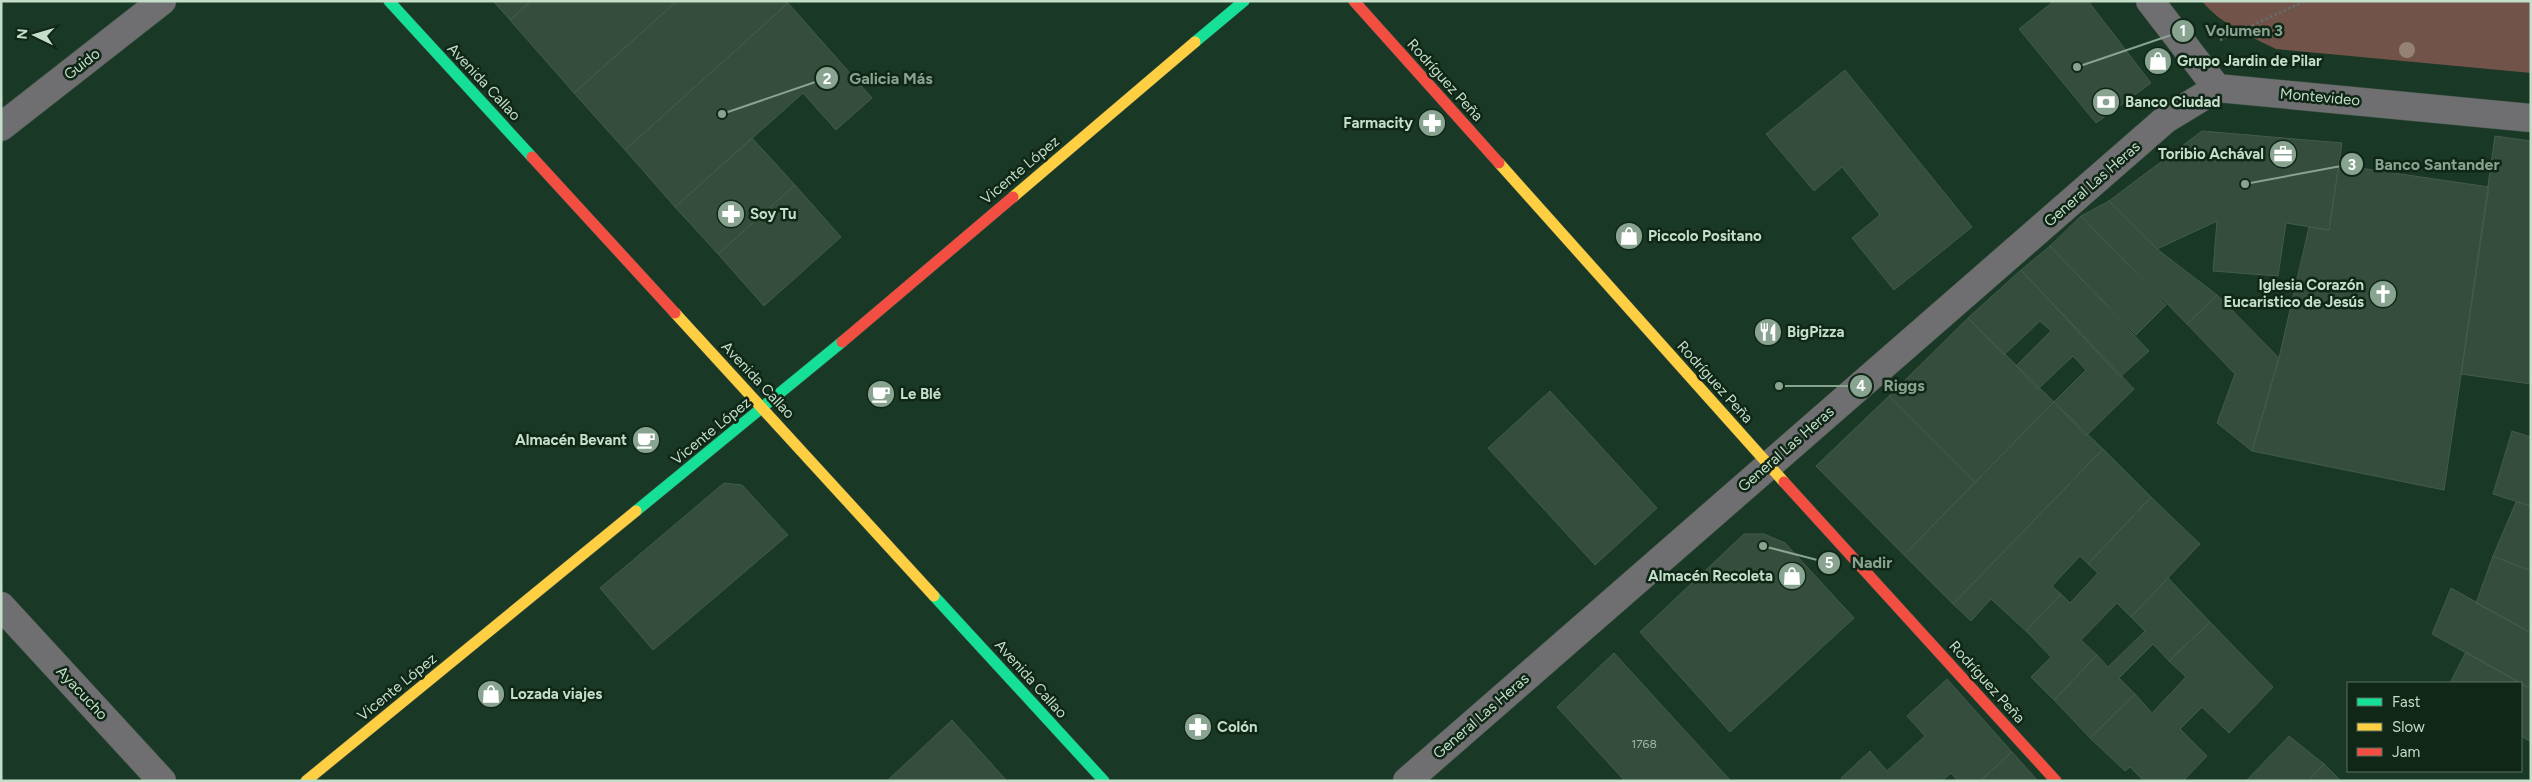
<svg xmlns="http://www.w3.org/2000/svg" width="2532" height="782" viewBox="0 0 2532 782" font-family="Figtree,sans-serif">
	<rect width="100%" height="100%" fill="#1a3826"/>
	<path fill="#715349" d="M2202 1H2531V73L2276 49C2250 36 2220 24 2202 1Z"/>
	<path fill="#344d3d" stroke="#435b4b" d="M493 1H531L510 20Z
		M531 1H677L574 93 510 20Z
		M677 1H786L788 3 625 150 574 93Z
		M2054 1H2088L2151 83 2096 123 2019 29Z
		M788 3 872 98 836 130 803 93 675 207 625 150Z
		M1845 70 1972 227 1894 290 1852 238 1880 215 1842 167 1814 191 1766 134Z
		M2202 131 2342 143 2329 230 2286 223 2278 276 2213 271 2217 221 2157 249 2109 201Z
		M2495 136 2531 141V384L2461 374Z
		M752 138 795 185 718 254 675 207Z
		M2339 165 2489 187 2444 490 2252 451 2279 358 2309 227 2329 230Z
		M795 185 841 237 764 306 718 254Z
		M2109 201 2157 249 2217 295 2187 324 2081 216Z
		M2081 216 2166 305 2136 335 2050 246Z
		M2050 246 2149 351 2120 377 2021 270Z
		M2021 270 2134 389 2086 436 2054 402 2086 370 2073 356 2038 389 2016 366 2051 331 2040 321 2004 355 1968 318Z
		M2217 295 2279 358 2252 451 2217 423 2235 374 2187 324Z
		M1968 318 2054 402 1975 482 1889 396Z
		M1550 391 1657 508 1595 565 1488 448Z
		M1889 396 1975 482 1904 555 1816 466Z
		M2054 402 2103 449 1953 604 1904 555Z
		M2512 431 2531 437V506L2493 494Z
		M2103 449 2151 497 2088 564 2080 556 2052 586 2061 594 2026 631 1991 599 1971 621 1953 604Z
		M724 483 742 485 788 535 653 650 600 588Z
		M2151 497 2200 544 2131 617 2117 603 2081 640 2097 655 2054 700 2031 677 2051 657 2026 631 2061 594 2070 603 2098 573 2088 564Z
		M2516 502 2531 506V571L2493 556Z
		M1744 534H1764L1785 543 1854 618 1730 732 1640 632Z
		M2493 556 2531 571V633L2476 603Z
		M2168 578 2210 622 2169 661 2153 644 2119 678 2135 694 2090 738 2054 700 2097 655 2108 667 2145 631 2131 617Z
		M2451 588 2531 633V689L2432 634Z
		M2210 622 2273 687 2229 733 2202 707 2180 729 2207 756 2183 781H2144L2130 767 2125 771 2090 738 2135 694 2152 713 2186 677 2169 661Z
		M2466 652 2531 689V742L2521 736V683H2450Z
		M1614 653 1731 781H1625L1557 707Z
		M1947 679 2012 752 1980 781H1958L1951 773 1942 781H1843L1841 778 1870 751 1887 771 1925 736 1907 716Z
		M952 720 1007 781H887Z
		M2289 736 2324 764 2308 781H2246Z
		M2012 752 2038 781H1980Z
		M2324 764 2341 781H2308Z"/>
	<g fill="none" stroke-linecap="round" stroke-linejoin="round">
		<defs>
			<path id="street" d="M2150 1 2217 88 2531 118
				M1 127 162 1
				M1 606 162 781
				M1407 781 2166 119 2217 88"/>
			<path id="fast" d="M389 1 532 157
				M1195 42 1244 1
				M636 511 842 342
				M934 596 1104 781"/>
			<path id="slow" d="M1499 163 1784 482
				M1013 197 1195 42
				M675 313 934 596
				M306 781 636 511"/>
			<path id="jam" d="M1354 1 1499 163
				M532 157 675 313
				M842 342 1013 197
				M1784 482 2056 781"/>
		</defs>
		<use href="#street" stroke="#3b5344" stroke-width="29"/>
		<use href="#fast" stroke="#3b5344" stroke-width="12"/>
		<use href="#slow" stroke="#3b5344" stroke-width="12"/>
		<use href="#jam" stroke="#3b5344" stroke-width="12"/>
		<path stroke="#656b68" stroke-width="3" stroke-dasharray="2.5 2.5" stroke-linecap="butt" d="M2220 40 2305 1"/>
		<use href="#street" stroke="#6f6e70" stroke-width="28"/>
		<use href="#fast" stroke="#16e098" stroke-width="11"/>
		<use href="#slow" stroke="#ffcf43" stroke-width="11"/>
		<use href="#jam" stroke="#f24e42" stroke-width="11"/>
	</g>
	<circle fill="#948375" cx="2407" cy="50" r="8"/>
	<defs>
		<symbol id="shop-disc" viewBox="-11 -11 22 22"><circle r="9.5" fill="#88a490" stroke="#102617"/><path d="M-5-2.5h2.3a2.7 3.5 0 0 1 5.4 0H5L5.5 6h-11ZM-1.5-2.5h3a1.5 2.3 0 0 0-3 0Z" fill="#fff"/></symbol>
		<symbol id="bank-disc" viewBox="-11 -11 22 22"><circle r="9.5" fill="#88a490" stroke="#102617"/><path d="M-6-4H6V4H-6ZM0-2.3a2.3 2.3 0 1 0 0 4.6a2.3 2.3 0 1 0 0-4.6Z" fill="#fff"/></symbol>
		<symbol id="pharmacy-disc" viewBox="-11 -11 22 22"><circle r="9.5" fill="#88a490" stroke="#102617"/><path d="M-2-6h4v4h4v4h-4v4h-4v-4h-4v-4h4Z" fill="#fff"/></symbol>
		<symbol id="office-disc" viewBox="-11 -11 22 22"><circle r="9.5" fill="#88a490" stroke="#102617"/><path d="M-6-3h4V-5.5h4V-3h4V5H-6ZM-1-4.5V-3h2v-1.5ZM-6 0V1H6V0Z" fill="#fff"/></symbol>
		<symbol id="church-disc" viewBox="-11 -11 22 22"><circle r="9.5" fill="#88a490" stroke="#102617"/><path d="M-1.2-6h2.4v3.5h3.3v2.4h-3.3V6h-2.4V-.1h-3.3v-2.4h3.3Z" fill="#fff"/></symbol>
		<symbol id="restaurant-disc" viewBox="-11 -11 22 22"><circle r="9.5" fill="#88a490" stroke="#102617"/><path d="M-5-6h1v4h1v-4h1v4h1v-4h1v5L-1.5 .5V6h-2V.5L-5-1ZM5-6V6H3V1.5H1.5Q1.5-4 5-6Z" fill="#fff"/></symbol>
		<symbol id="cafe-disc" viewBox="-11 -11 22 22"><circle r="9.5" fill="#88a490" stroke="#102617"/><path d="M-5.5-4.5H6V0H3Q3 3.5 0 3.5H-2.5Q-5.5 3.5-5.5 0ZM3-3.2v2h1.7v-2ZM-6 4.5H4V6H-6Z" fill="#fff"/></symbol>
	</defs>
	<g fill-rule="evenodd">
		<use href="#shop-disc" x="2142" y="45" width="32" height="32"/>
		<use href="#bank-disc" x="2090" y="86" width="32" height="32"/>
		<use href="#pharmacy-disc" x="1416" y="107" width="32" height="32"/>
		<use href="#office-disc" x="2267" y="138" width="32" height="32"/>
		<use href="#pharmacy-disc" x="715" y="198" width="32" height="32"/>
		<use href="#shop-disc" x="1613" y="220" width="32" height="32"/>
		<use href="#church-disc" x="2367" y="278" width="32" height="32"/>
		<use href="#restaurant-disc" x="1752" y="316" width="32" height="32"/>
		<use href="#cafe-disc" x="865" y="378" width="32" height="32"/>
		<use href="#cafe-disc" x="630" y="424" width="32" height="32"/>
		<use href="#shop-disc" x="1776" y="560" width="32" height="32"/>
		<use href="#shop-disc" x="475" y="678" width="32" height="32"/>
		<use href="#pharmacy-disc" x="1182" y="711" width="32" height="32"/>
	</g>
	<g text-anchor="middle" stroke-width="5" stroke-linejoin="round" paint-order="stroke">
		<g font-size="12" fill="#9fbaa6">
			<text x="1644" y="748">1768</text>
		</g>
		<g font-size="15" font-weight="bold" fill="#c3dec9" stroke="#102617" text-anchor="start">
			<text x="2177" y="66">Grupo Jardin de Pilar</text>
			<text x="2125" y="107">Banco Ciudad</text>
			<text x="1413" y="128" text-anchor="end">Farmacity</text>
			<text x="2264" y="159" text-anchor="end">Toribio Achával</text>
			<text x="750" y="219">Soy Tu</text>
			<text x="1648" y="241">Piccolo Positano</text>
			<text x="2364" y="290" text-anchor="end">Iglesia Corazón<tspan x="2364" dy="17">Eucaristico de Jesús</tspan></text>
			<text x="1787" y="337">BigPizza</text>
			<text x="900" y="399">Le Blé</text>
			<text x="627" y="445" text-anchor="end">Almacén Bevant</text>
			<text x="1773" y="581" text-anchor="end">Almacén Recoleta</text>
			<text x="510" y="699">Lozada viajes</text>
			<text x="1217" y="732">Colón</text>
		</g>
		<g font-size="15" fill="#c3dec9" stroke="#102617">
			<text transform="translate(82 64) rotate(-38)" y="5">Guido</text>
			<text transform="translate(1445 80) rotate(48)" y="5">Rodríguez Peña</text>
			<text transform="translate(484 82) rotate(47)" y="5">Avenida Callao</text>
			<text transform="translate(2320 97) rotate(5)" y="5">Montevideo</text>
			<text transform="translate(1020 170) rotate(-40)" y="5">Vicente López</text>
			<text transform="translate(2092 184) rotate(-41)" y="5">General Las Heras</text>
			<text transform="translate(758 380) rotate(47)" y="5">Avenida Callao</text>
			<text transform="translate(1715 382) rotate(48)" y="5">Rodríguez Peña</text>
			<text transform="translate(711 431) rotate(-39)" y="5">Vicente López</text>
			<text transform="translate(1786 449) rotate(-41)" y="5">General Las Heras</text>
			<text transform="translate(1031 679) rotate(48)" y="5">Avenida Callao</text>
			<text transform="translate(1987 682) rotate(48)" y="5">Rodríguez Peña</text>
			<text transform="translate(397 687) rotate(-39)" y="5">Vicente López</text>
			<text transform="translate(82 693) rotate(47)" y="5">Ayacucho</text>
			<text transform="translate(1481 716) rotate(-41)" y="5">General Las Heras</text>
		</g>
	</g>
	<path fill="none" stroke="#88a490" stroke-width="2" d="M2077 67L2183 31M722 114L827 78M2245 184L2352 164M1779 386L1861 386M1763 546L1829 563"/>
	<g fill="#88a490" stroke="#102617" stroke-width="2">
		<circle cx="2077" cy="67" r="5"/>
		<circle cx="722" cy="114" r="5"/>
		<circle cx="2245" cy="184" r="5"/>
		<circle cx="1779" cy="386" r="5"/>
		<circle cx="1763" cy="546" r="5"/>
		<circle cx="2183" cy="31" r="12"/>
		<circle cx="827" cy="78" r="12"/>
		<circle cx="2352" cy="164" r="12"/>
		<circle cx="1861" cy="386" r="12"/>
		<circle cx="1829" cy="563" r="12"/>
	</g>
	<g font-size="15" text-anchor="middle" font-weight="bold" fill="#fff">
		<text x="2183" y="36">1</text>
		<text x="827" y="84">2</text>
		<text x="2352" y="170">3</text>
		<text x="1861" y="391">4</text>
		<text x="1829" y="568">5</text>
	</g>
	<g font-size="16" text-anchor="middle" font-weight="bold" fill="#88a490" stroke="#102617" stroke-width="5" stroke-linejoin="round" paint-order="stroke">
		<text x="2244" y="36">Volumen 3</text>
		<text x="891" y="84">Galicia Más</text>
		<text x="2437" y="170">Banco Santander</text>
		<text x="1904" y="391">Riggs</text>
		<text x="1872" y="568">Nadir</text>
	</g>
	<rect width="2532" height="782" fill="none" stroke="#c3dec9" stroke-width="5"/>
	<rect x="2347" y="682" width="175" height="90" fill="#102617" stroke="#58705e"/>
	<rect x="2357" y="698" width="25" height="8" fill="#16e098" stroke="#58705e"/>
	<text x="2392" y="707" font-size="15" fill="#c3dec9">Fast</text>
	<rect x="2357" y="723" width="25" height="8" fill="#ffcf43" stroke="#58705e"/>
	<text x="2392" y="732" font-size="15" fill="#c3dec9">Slow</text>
	<rect x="2357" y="748" width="25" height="8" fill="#f24e42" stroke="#58705e"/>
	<text x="2392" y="757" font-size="15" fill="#c3dec9">Jam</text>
	<g transform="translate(35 35) rotate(275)" stroke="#102617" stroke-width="4" paint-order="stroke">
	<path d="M0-4L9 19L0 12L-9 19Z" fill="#c3dec9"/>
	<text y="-8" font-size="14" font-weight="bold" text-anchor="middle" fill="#c3dec9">N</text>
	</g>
</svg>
